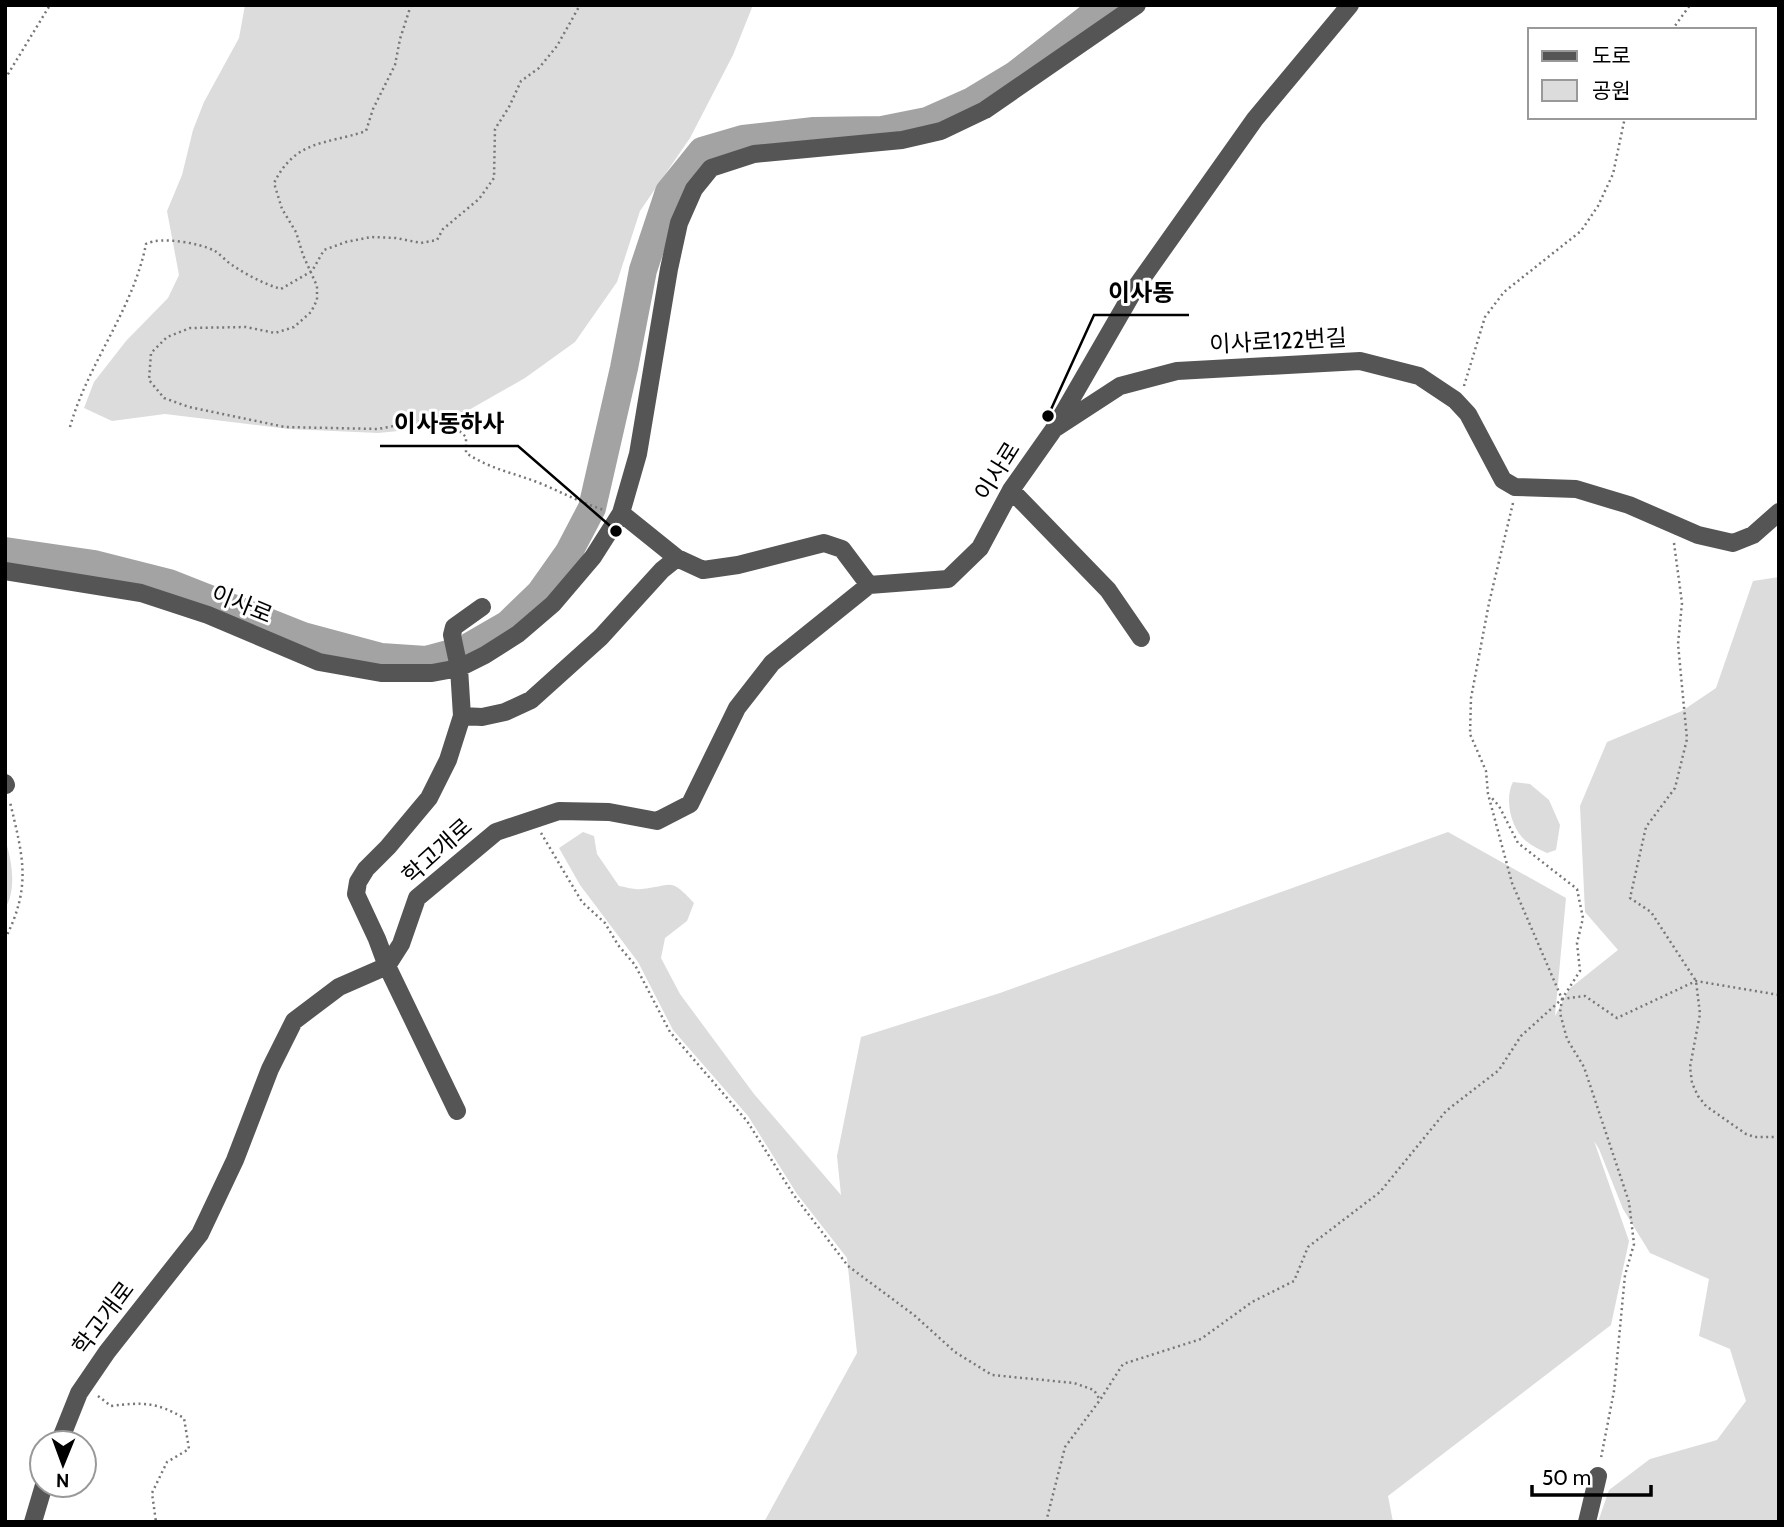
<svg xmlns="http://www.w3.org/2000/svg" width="1784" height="1527" viewBox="0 0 1784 1527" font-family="Cabin,'Noto Sans KR',sans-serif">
	<rect width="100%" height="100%" fill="#fff"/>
	<path fill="#dcdcdc" d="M245 5H753L733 55 690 138 640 211 617 282 575 342 525 378 439 427 378 433 289 429 165 414 112 421 84 408 94 382 126 341 168 298 179 275 167 211 182 175 193 130 204 102 239 38Z
		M1779 577V1522H1598L1609 1490 1650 1459 1717 1440 1746 1401 1730 1349 1699 1336 1709 1279 1650 1253 1623 1209 1599 1149 1594 1141 1629 1241 1611 1325 1388 1496 1393 1522H764L857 1353 847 1258 797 1194 748 1116 673 1030 638 962 580 885 559 848 583 832 594 836 597 854 619 886C626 887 634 890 641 889 673 886 669 876 694 903L687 921 665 938 661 958 680 994 754 1094 841 1195 837 1156 861 1037 1000 993 1448 832 1566 898 1555 1016 1569 989 1618 950 1585 912 1580 806 1607 742 1682 711 1716 688 1753 581Z
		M1513 782 1530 784 1549 800 1560 825 1556 850 1547 853C1540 850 1532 846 1526 841 1511 829 1504 799 1513 782Z
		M5 839C12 861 17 889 5 909Z"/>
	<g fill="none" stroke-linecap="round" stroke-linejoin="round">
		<path stroke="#a3a3a3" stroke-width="28" d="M5 551 94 564 169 583 303 636 381 657 426 660 463 650 508 624 540 593 569 552 592 508 624 368 643 270 669 192 702 151 743 139 814 131 882 130 927 121 972 101 1015 75 1105 5"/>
		<path stroke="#777" stroke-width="2.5" stroke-dasharray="2 3.5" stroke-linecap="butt" d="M411 5 400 39 395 65 373 109 366 131C325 145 296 139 274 183L282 209 296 232 303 255 317 286V300L311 312 294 327 275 333 246 327 190 328 167 337 151 353 149 380 164 398 189 407 285 427 378 429 425 420 455 427 466 437V453C492 470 515 473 542 484 563 493 582 503 604 510
			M1672 30 1690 5
			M5 79 50 5
			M1464 386 1485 317 1504 292 1581 231 1598 206 1613 174 1625 117
			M70 427C88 363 133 310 146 244 160 236 200 243 215 251 221 255 226 261 232 265 247 275 264 284 281 289L312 271 324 250 346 242 371 237 396 238 421 243 437 240 443 229 479 199 494 178 495 129 509 107 521 81 539 68 557 46 580 5
			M1513 503 1489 603 1471 698 1470 734 1486 771 1488 794 1512 883 1562 999 1560 1013 1567 1039 1584 1067 1629 1202 1634 1244 1625 1275 1614 1391 1601 1458
			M1674 543 1682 603 1678 644 1687 739 1675 788 1646 827 1630 898 1651 912 1696 981 1700 1014 1690 1067 1692 1083 1698 1096 1706 1106 1746 1134 1755 1137H1779
			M541 833 582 902 605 923 618 945 635 965 670 1032 747 1121 793 1194 848 1266 914 1315 955 1352 992 1375 1074 1383 1094 1390 1100 1400
			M5 939C32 886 23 857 10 802
			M1562 999 1585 996 1617 1018 1696 981 1779 995
			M98 1396 111 1406C143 1402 156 1402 184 1418L189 1449 167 1462 152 1493 156 1522
			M1046 1522 1065 1447 1100 1400 1123 1364 1201 1339 1252 1302 1294 1281 1308 1247 1380 1192 1446 1111 1499 1070 1521 1036 1562 999 1580 971 1577 943 1583 918 1577 889 1518 843 1499 806 1490 796"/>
		<path stroke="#555" stroke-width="18" d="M1054 429 1120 386 1177 371 1360 361 1419 376 1455 400 1468 414 1503 480 1515 487 1576 489 1629 505 1698 535 1733 543 1753 535 1779 512
			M1011 490 1108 590 1141 638
			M621 513 677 558 703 570 738 565 824 543 842 549 869 585
			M5 571 141 593 208 615 319 662 381 673H432L459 668 485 655 518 634 553 604 593 557 621 513 638 454 669 269 679 223 694 189 711 168 754 154 902 140 941 131 985 110 1137 5
			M869 585 948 579 980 548 1011 490 1054 429 1136 287 1255 119 1350 5
			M462 716 482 717 505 712 531 700 601 637 662 570 677 558
			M5 783 6 785
			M457 1111 387 966 377 939 356 894 358 882 366 869 388 847 429 798 448 760 462 716 459 668 452 635 454 627 482 607
			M59 1443 79 1393 107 1352 200 1234 235 1160 270 1069 294 1021 339 987 387 966 401 944 417 898 496 832 559 811 609 812 657 821 690 804 737 708 772 663 869 585
			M33 1522 44 1485
			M1587 1522 1598 1476"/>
	</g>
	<g text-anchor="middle" stroke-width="6" stroke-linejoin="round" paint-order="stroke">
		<g font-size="23" fill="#000" stroke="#fff">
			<text transform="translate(1278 341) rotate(-3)" y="8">이사로122번길</text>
			<text transform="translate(997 471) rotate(-58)" y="8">이사로</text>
			<text transform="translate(242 604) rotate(22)" y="8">이사로</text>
			<text transform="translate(437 851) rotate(-42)" y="8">학고개로</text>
			<text transform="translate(103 1318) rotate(-53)" y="8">학고개로</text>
		</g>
	</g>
	<path fill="none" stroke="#000" stroke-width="2.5" d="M1048 416L1094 315H1189M616 531L518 446H380"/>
	<g fill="#000" stroke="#fff" stroke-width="2.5">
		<circle cx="1048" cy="416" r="7"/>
		<circle cx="616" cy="531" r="7"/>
	</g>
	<g font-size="24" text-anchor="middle" font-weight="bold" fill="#000" stroke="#fff" stroke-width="6" stroke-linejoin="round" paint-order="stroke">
		<text x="1141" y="301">이사동</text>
		<text x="449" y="432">이사동하사</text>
	</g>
	<rect width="1784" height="1527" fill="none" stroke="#000000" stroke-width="14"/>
	<rect x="1528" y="28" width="228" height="91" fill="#ffffff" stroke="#999999" stroke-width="2"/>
	<rect x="1542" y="51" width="35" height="10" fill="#555555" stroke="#999999" stroke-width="2"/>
	<text x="1592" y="63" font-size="21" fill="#000000">도로</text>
	<rect x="1542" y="80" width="35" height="21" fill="#dcdcdc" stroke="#999999" stroke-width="2"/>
	<text x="1592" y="98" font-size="21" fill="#000000">공원</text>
	<g transform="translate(63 1464) rotate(181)"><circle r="33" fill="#ffffff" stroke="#999999" stroke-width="2"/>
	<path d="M0-5L12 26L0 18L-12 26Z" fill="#000000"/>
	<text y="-10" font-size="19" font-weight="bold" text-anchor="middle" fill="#000000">N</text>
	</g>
	<path d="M1532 1485v10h119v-10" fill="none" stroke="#000000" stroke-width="3.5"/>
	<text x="1542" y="1485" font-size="21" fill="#000000" stroke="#ffffff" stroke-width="5" paint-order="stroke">50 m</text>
</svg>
